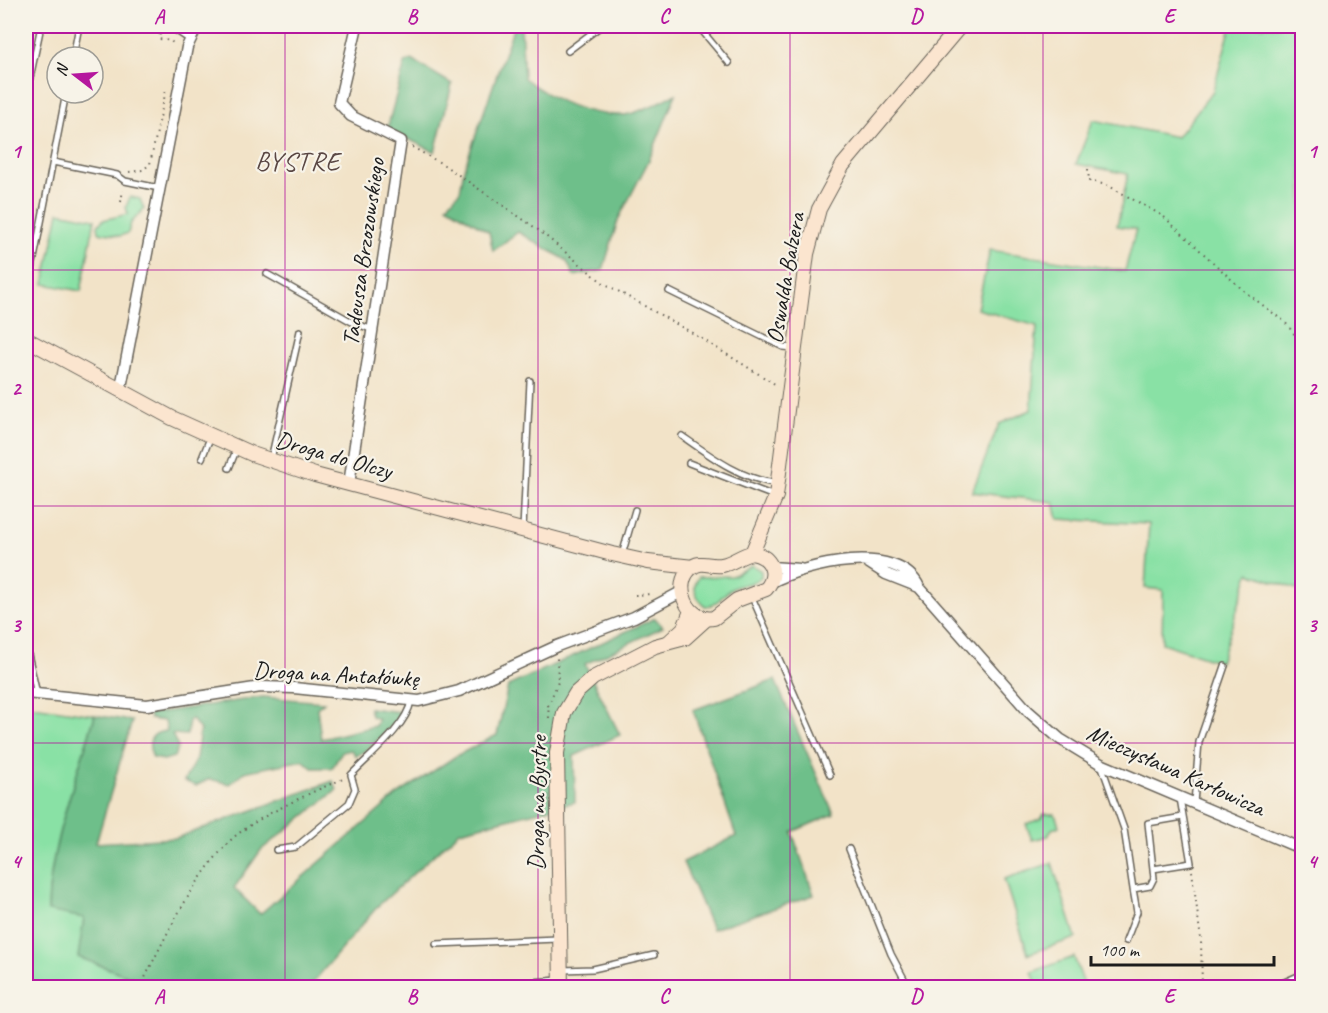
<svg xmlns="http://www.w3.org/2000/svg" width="1328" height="1013" viewBox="0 0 1328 1013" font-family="Caveat,sans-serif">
	<rect width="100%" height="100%" fill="#f7f3e8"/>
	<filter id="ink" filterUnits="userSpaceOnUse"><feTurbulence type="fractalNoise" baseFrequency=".0167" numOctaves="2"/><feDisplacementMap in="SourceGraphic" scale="12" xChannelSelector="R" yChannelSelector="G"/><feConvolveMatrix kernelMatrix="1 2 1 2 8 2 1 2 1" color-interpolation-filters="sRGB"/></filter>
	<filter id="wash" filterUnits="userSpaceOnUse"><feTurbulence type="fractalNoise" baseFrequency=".008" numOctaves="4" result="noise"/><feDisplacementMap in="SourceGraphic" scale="24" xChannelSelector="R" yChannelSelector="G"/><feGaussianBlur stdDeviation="1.35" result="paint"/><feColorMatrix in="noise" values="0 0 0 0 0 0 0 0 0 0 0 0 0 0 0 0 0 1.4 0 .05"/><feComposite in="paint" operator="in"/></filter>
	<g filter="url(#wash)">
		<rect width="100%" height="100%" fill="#f2e3c8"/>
		<path fill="#89e1a5" stroke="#527e60" stroke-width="1.5" d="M1231 26H1302V591L1249 573 1220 662 1162 643 1163 590 1145 588 1149 524 1058 519 1054 502 972 492 999 424 1031 410 1037 326 977 309 990 250 1125 271 1136 229 1117 226 1128 174 1076 164 1093 120 1177 137 1213 91Z
			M130 197 140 199 144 209 131 223 128 233 120 236 99 232 98 225 103 220 128 214 126 207Z
			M59 212 95 219 81 291 44 284Z
			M752 565 761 571V577C754 585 743 583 733 588 723 593 717 607 705 606 696 598 691 587 699 577L732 576Z
			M26 705 95 715C77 778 49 844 48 910L84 917 79 957 151 985 149 988H26Z
			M1044 814H1055L1059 826 1052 829 1048 836 1032 840 1026 824 1041 819Z
			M1052 863 1076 938 1028 954 1004 879Z
			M1074 957 1085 987H1038L1032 972Z"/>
		<path fill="#6ebf8a" stroke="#456e53" stroke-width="1.5" d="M514 26H521L524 78C552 100 586 116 623 115 636 115 663 100 676 94L649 160 618 220 603 270 574 276 566 260 518 232 493 251 489 232 447 206 460 191 464 169Z
			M412 60 452 84 435 152 387 129 405 63Z
			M655 618 663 627 585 664 620 735 574 756 575 802 460 831 378 906 309 987H149L150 984 78 957 84 918 48 911C49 844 77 778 95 715L132 721 96 843 176 838 333 781 337 790 261 850 234 888 260 914 397 795 456 756 497 735 508 686Z
			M775 680 834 814 792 832 814 895 712 929 683 862 736 836 693 710Z
			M263 697 324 702 317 708 321 739 375 726 378 719 371 716 369 708 400 712V718L367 750 356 756 351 750 342 752 332 768H312L303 760 244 772 230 784 209 779 196 786 184 781 196 759 200 730 192 719 189 720 187 735 172 734 178 747 174 757 164 760 153 758C146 742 150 732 167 731L165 721 150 719 149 714Z"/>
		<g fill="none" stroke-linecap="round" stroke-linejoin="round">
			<path stroke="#60a0d3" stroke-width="4" d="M1298 988 1302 986"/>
		</g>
	</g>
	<g filter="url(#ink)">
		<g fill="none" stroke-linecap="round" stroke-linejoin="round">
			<defs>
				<path id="lane" d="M169 26 190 40
					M698 26 729 63
					M568 51 601 26
					M73 57 79 26
					M26 97 41 26
					M53 162 117 175 125 181 159 188
					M267 274 352 322 373 330
					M669 291 783 347 793 348
					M26 300 66 93
					M682 436C709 455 742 480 776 483
					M202 458 210 438
					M271 459 300 331
					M689 463 774 496
					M229 468 237 448
					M523 529 530 381
					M622 555 635 510
					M751 595 830 775
					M26 645 37 694
					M1102 767 1124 829 1133 889 1150 886 1154 878 1153 869
					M1180 798 1191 863 1153 869 1148 823 1183 817
					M1194 803 1199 742 1225 666
					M849 849 891 954 909 988
					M276 850 296 847 349 803 355 789 351 775C369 756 407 726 411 701
					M1126 941 1137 912 1133 889
					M436 944 558 939
					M562 970 593 969 654 955
					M492 985 559 980"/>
				<path id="street" d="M118 389 122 382 187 47 197 26
					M349 484 401 141 351 116 339 103 357 26
					M869 563 886 574 919 587
					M771 567 800 569
					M770 583C805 564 898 542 919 587L1028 711 1060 739 1101 764 1302 849
					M26 693 147 705 261 687 294 688 419 701 459 691 557 646 634 617 683 591
					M1277 988 1302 977"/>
				<path id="secondary" d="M26 339 172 418 252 454 315 475 612 554 648 562 693 567
					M752 553 776 496 807 254 819 209 843 165 960 26
					M752 553C771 556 779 574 766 589L737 600 714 618C688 623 672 586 690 569 700 559 710 567 722 565 733 563 741 555 752 553Z
					M670 641 684 628 691 611
					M561 988 557 753 564 713 576 693 593 678 655 646 685 638 706 619"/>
			</defs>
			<use href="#lane" stroke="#676258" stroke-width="8"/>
			<use href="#street" stroke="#676258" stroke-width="13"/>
			<use href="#secondary" stroke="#676258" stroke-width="16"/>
			<path stroke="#676258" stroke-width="2" stroke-dasharray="1.5 4.5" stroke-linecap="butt" d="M161 28 159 39 171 41 175 46
				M412 147 444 165 537 229 602 282 694 334 778 386
				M1088 169 1089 181 1107 185 1163 216 1244 291 1285 322 1302 344
				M129 172 143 170 150 164 166 90
				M121 202 123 190
				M635 595 653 594
				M549 718 548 706 558 682 557 657
				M1192 871 1201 940 1202 988
				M140 988C164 939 190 884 228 843 246 822 315 790 343 779"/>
			<use href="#lane" stroke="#fff" stroke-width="5"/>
			<use href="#street" stroke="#fff" stroke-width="10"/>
			<use href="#secondary" stroke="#fbe5cf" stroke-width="14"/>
		</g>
	</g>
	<path fill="none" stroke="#b5179e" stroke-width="1.5" stroke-opacity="0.55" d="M285 26V988M538 26V988M790 26V988M1043 26V988M26 270H1302M26 506H1302M26 743H1302"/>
	<g text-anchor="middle" stroke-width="4.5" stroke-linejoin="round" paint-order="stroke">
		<g font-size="24" fill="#1c1c1c" stroke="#f7f3e8">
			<text transform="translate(363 252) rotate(-82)" y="8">Tadeusza Brzozowskiego</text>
			<text transform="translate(785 278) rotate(-80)" y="8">Oswalda Balzera</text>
			<text transform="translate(334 455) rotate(16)" y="8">Droga do Olczy</text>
			<text transform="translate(336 674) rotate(3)" y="8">Droga na Antałówkę</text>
			<text transform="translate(1176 770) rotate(24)" y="8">Mieczysława Karłowicza</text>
			<text transform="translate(537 803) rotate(-89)" y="8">Droga na Bystre</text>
		</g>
		<g font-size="26" letter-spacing="1.5" fill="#5a4744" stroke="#f7f3e8">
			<text x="298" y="170">BYSTRE</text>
		</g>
	</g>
	<rect width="1328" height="1013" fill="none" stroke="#f7f3e8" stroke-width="66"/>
	<g transform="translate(75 75) rotate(287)"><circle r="28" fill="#f7f3e8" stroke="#9f9d96" stroke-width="1.5"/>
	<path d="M0-4.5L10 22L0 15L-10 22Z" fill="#b5179e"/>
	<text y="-9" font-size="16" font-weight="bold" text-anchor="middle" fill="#1c1c1c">N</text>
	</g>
	<path d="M1091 956v9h183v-9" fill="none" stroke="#1c1c1c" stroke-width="3"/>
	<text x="1100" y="956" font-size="18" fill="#1c1c1c" stroke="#f7f3e8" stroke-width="4.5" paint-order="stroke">100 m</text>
	<rect x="33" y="33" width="1262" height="947" fill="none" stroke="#b5179e" stroke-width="2"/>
	<g font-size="20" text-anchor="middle" font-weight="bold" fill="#b5179e">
		<text x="159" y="23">A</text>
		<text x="412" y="23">B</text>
		<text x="664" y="23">C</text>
		<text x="916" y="23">D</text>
		<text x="1169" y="23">E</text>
		<text x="16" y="158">1</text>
		<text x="1312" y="158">1</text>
		<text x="16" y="395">2</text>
		<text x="1312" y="395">2</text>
		<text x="16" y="632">3</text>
		<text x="1312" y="632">3</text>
		<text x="16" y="868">4</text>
		<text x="1312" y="868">4</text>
		<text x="159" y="1003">A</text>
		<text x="412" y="1003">B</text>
		<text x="664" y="1003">C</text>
		<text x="916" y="1003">D</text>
		<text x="1169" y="1003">E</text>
	</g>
</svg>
